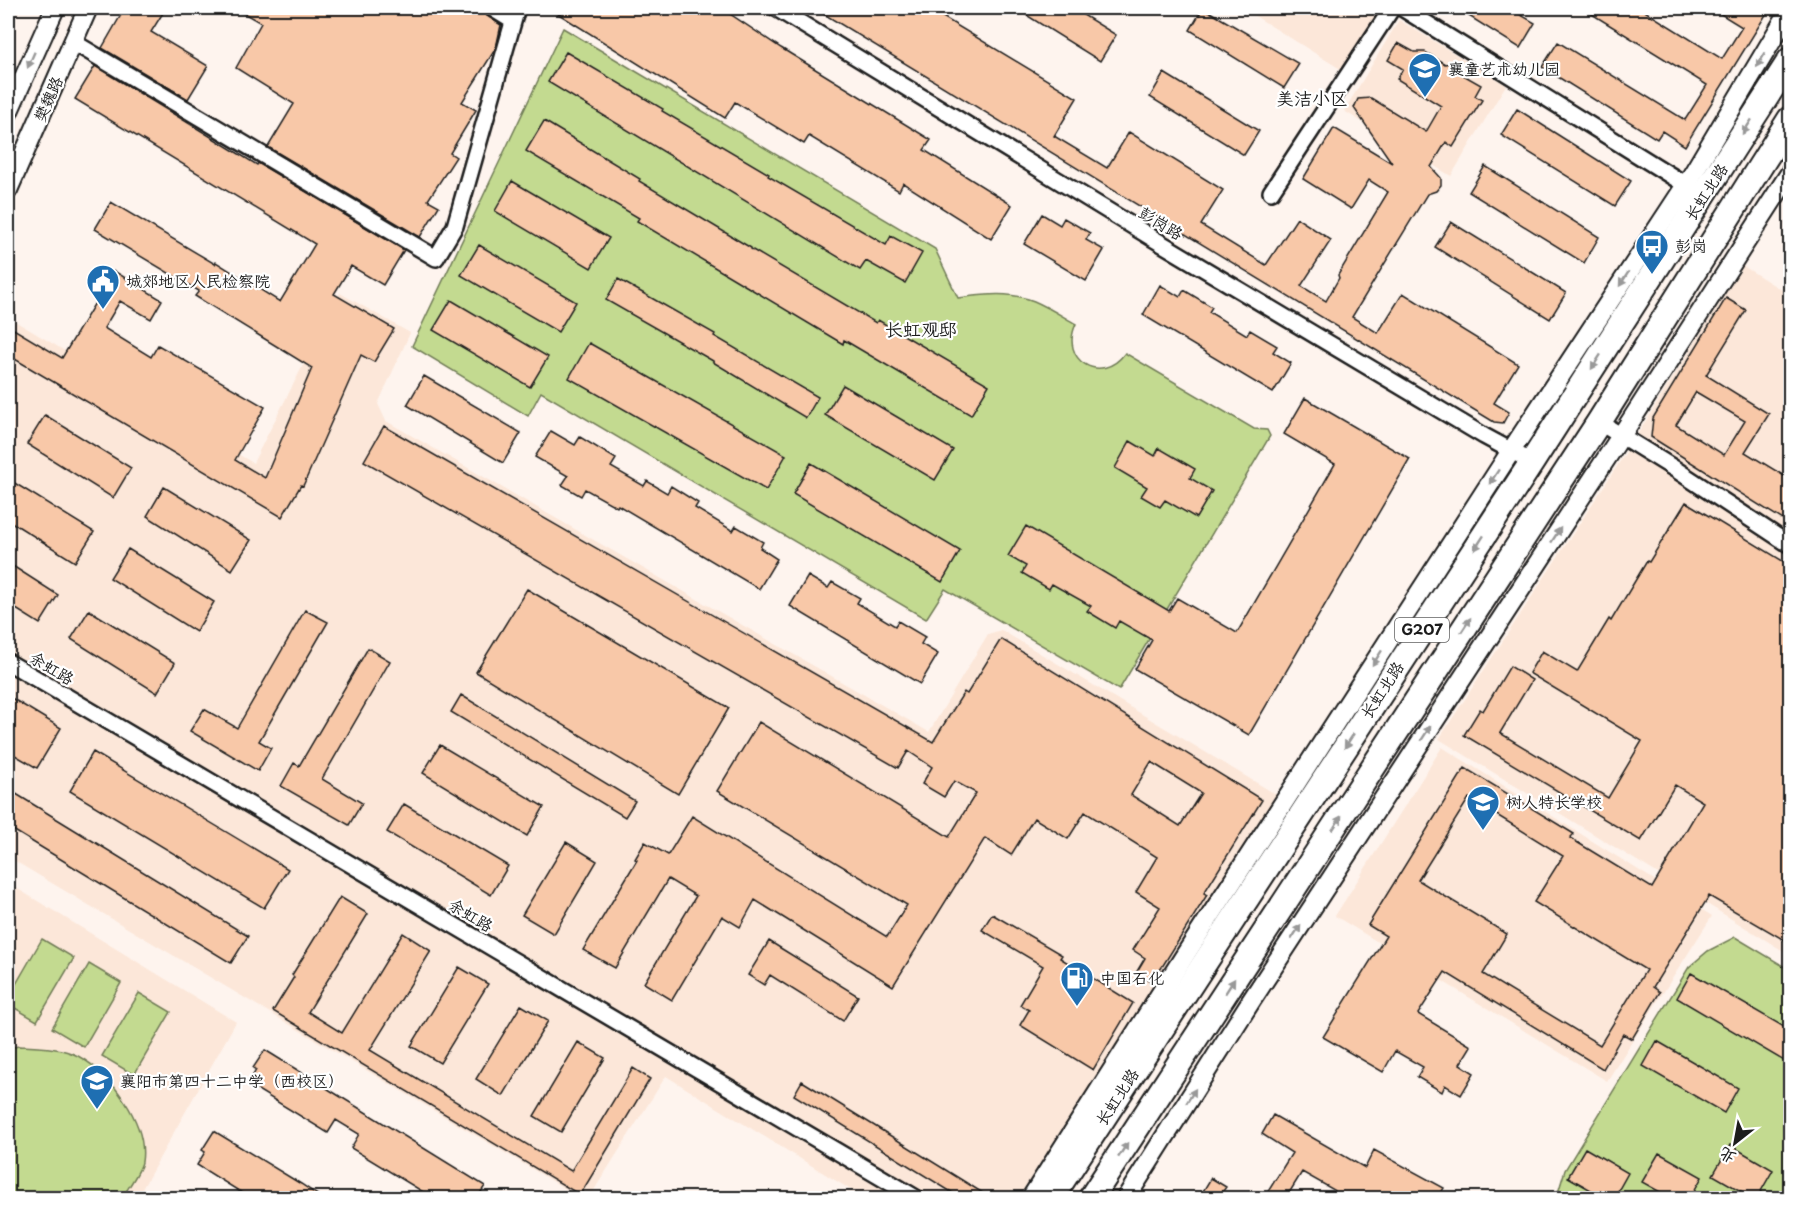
<svg xmlns="http://www.w3.org/2000/svg" width="1798" height="1206" viewBox="0 0 1798 1206" font-family="'Playpen Sans','LXGW WenKai TC',sans-serif">
	<rect width="100%" height="100%" fill="#fef4ee"/>
	<filter id="ink" filterUnits="userSpaceOnUse"><feTurbulence type="fractalNoise" baseFrequency=".0167" numOctaves="2"/><feDisplacementMap in="SourceGraphic" scale="12" xChannelSelector="R" yChannelSelector="G"/><feConvolveMatrix kernelMatrix="1 2 1 2 8 2 1 2 1" color-interpolation-filters="sRGB"/></filter>
	<g filter="url(#ink)">
		<path fill="#fce7d9" d="M1242 8H1381L1342 70Z
			M1399 20 1506 85 1451 176 1344 111Z
			M1743 266 1790 295V955L1439 739 1632 443Z
			M340 293 410 333 378 404 386 421 929 732 988 634 1001 630 1277 795 1018 1198H864L666 1076 589 1198H581L8 857V317L253 463Z
			M1442 747 1712 916 1607 1081 1335 916Z
			M8 883 236 1022 137 1198H8Z"/>
		<path fill="#c3da90" stroke="#707b56" stroke-width="1.5" d="M563 28 935 249 958 298C983 295 1009 291 1034 301 1048 307 1062 316 1076 324 1059 360 1101 386 1125 353L1254 429 1267 430 1270 436 1119 690 945 589 926 619 541 392 528 416 412 346Z
			M1735 937 1790 970V1198H1567L1558 1193 1565 1170 1689 967 1708 951Z
			M42 939 74 958 37 1021 8 1004V998Z
			M89 964 121 983 84 1047 52 1028Z
			M139 993 171 1012 134 1075 102 1056Z
			M19 1046C38 1047 61 1047 78 1056 111 1074 148 1123 142 1162 140 1172 127 1189 122 1198H8V1048Z"/>
		<path fill="#f8c8a8" stroke="#1c1c1c" stroke-width="1.5" fill-rule="evenodd" d="M125 8H166L151 32 208 66 188 99 102 48Z
			M235 8H477L487 16 501 25 496 48 462 102 476 110 450 153 456 157 428 200 439 206 420 237 268 147 294 104 236 68 261 23Z
			M549 8H721L781 48 931 140 924 150 1012 205 991 239 903 183 899 191 809 136 804 144 735 102 725 118Z
			M814 8H928L1077 98 1054 136 1107 168 1129 132 1223 190 1201 225 1266 265 1297 218 1331 240 1301 286 1326 301 1339 278 1338 275 1388 192 1369 180 1351 209 1303 179 1334 128 1392 163 1354 108 1358 99 1371 98 1426 132 1441 106 1397 79 1403 69 1388 60 1398 43 1414 52H1425L1445 64 1449 63 1460 69 1458 72 1481 85 1475 96 1482 100 1453 147 1446 142 1431 167 1441 178V185L1436 191 1427 194 1352 317 1378 333 1403 293 1518 364 1494 403 1509 412 1503 423 1494 422Z
			M1015 8H1072L1116 35 1100 61Z
			M1203 8 1299 64 1284 88 1190 30Z
			M1456 8H1509L1535 23 1520 48Z
			M1582 8H1640L1722 59 1742 27 1711 8H1770L1685 146 1662 131 1657 139 1542 67 1558 42 1685 120 1707 85Z
			M566 52 663 109 662 111 769 174 768 176 886 245 891 236 922 253 905 283 866 261 860 270 548 82Z
			M95 66 257 165 258 163 404 250 383 285 351 266 334 294 394 329 374 362 361 355 303 486 301 485 282 517 8 355V335L12 328 62 358 114 271 162 300 151 319 120 301 104 328 151 357 158 345 265 407 235 460 265 478 312 368 195 296 199 291 95 229 111 202 215 264 216 262 280 302 315 244 75 99Z
			M1164 73 1259 131 1244 155 1150 97Z
			M1517 109 1631 181 1615 206 1501 135Z
			M544 121 640 179 639 181 751 248V249L876 323 878 320 989 385 971 415 844 340 843 344 746 286 637 221 639 218 526 151Z
			M1485 166 1599 237 1584 263 1469 192Z
			M512 181 609 238 591 268 495 211Z
			M1042 214 1060 225 1064 218 1090 233 1086 240 1104 250 1086 281 1024 244Z
			M1451 222 1566 293 1550 319 1435 247Z
			M479 245 576 302 558 332 461 275Z
			M618 279 715 334 714 336 818 397 806 418 713 362V361L606 300Z
			M1160 285 1180 297 1184 290 1212 307 1209 312 1247 335 1250 330 1277 346 1273 352 1291 363 1273 393 1143 315Z
			M1726 298 1746 310 1706 375 1769 414 1745 452 1791 480V525L1651 437 1653 418ZM1696 392 1745 421 1724 455 1676 425Z
			M451 300 548 357 530 387 433 330Z
			M589 343 786 455 766 490 569 378Z
			M424 376 521 433 503 463 407 405Z
			M843 385 953 450 935 480 825 415Z
			M1305 398 1410 459 1249 735 1135 669 1152 640 1119 621 1115 628 1087 611 1091 606 1052 584 1049 589 1022 573 1026 566 1008 556 1026 526 1169 611 1177 598 1237 633 1335 464 1284 434Z
			M45 415 131 468 113 498 27 444Z
			M384 426 933 742 964 692 967 694 1001 639 1262 800 1204 893 1207 895 1152 983 1136 973 1145 958 1133 950 1160 907 1136 892 1157 857 1085 812 1068 839 1034 818 1011 855 985 838 893 986 755 900 740 927 722 916 672 1000 644 983 696 896 668 879 615 968 583 950 637 860 635 859 645 842 668 855 692 816 887 937 907 905 717 791 759 722 949 837 976 793 954 781 944 797 922 784 932 767 908 751 898 768 364 461ZM1151 762 1201 793 1180 826 1131 795Z
			M551 431 575 445 580 437 616 459 611 467 644 486 647 481 667 493 671 486 698 503 695 508 733 531 736 526 763 542 760 548 777 559 759 589 618 505 617 507 585 489 581 496 562 485 568 476 535 457Z
			M1130 441 1155 456 1159 448 1195 469 1190 478 1212 491 1196 518 1165 500 1160 507 1141 496 1147 487 1115 468Z
			M811 463 960 551 942 582 793 494Z
			M8 479 94 532 75 562 8 520Z
			M164 487 251 540 232 570 147 516Z
			M1686 502 1791 566V944L1709 896 1653 987 1660 992 1632 1039 1623 1034 1603 1069 1445 972 1418 1014 1471 1046 1460 1064 1474 1073 1461 1095 1445 1085 1442 1092 1417 1077 1423 1067 1395 1051 1383 1072 1323 1037 1386 936 1368 925 1465 768 1574 834 1570 838 1652 888 1703 802 1675 785 1641 841 1464 735 1480 709 1483 711 1510 666 1532 680 1500 733 1608 798 1642 741 1529 673 1542 651 1577 672 1609 619 1611 621 1647 561 1649 562ZM1469 798 1563 856 1534 902 1646 970 1600 1045 1483 974 1507 934 1418 880Z
			M128 549 214 602 196 632 110 578Z
			M8 563 58 595 40 624 8 604Z
			M808 576 828 588 832 582 860 598 857 603 895 626 898 621 925 637 921 644 938 654 920 684 790 606Z
			M527 589 729 708 678 794 476 672Z
			M89 610 175 663 157 693 71 639Z
			M305 610 328 622 259 741 271 748 258 771 190 731 204 709 237 728Z
			M368 648 390 661 322 779 362 803 349 825 281 786 294 763 299 766Z
			M461 695 635 801 625 817 451 712Z
			M8 696 61 728 37 768 8 751Z
			M440 745 544 807 527 836 423 773Z
			M93 752 288 869 264 908 70 791Z
			M8 789 248 936 231 963 8 827Z
			M404 804 508 866 491 895 387 832Z
			M566 842 597 861 554 934 522 915Z
			M340 897 368 914 308 1012 342 1033 403 933 431 951 370 1050 571 1171 633 1068 650 1079 580 1195 273 1011 294 977 292 975Z
			M992 914 1062 955 1060 958 1133 1003 1093 1070 1020 1025 1029 1010 1020 1005 1043 966 982 930Z
			M769 941 858 996 843 1021 770 975 764 985 748 975Z
			M459 967 488 984 440 1063 411 1046Z
			M1691 973 1791 1031V1065L1677 998Z
			M521 1005 548 1021 503 1096 476 1079Z
			M1657 1041 1738 1088 1724 1113 1643 1066Z
			M578 1042 605 1058 561 1132 534 1116Z
			M265 1050 485 1186 477 1198H433L351 1148 359 1134 336 1120 328 1133 248 1084 256 1070 253 1068Z
			M802 1081 991 1198H961L794 1095Z
			M1273 1115 1365 1168 1374 1150 1444 1188 1438 1198H1330L1334 1190 1302 1172 1286 1198H1264L1292 1153 1262 1134Z
			M214 1131 301 1184 322 1198H250L197 1165 205 1152 202 1150Z
			M1730 1145 1773 1170 1757 1198H1753L1713 1175Z
			M1585 1148 1628 1173 1614 1198H1605L1568 1177Z
			M1659 1153 1702 1177 1690 1198H1671L1642 1182Z
			M1211 1178 1226 1187 1218 1198H1199Z"/>
		<g fill="none" stroke-linecap="round" stroke-linejoin="round">
			<defs>
				<path id="minor" d="M492 8 513 21
					M776 8 1154 239 1484 436 1532 462
					M1402 8 1686 185
					M73 42 436 258 455 226 517 8
					M8 81 19 88
					M1271 192 1392 8
					M1599 422 1675 469 1790 545
					M8 662 916 1198"/>
				<path id="tertiary" d="M8 113 55 8
					M8 190 88 8
					M1031 1198 1187 952 1511 451 1686 185 1790 10
					M1126 1198 1251 1001 1621 436 1790 173"/>
				<path id="trunk" d="M1051 1198 1532 462 1790 60
					M1091 1198 1599 422 1790 119"/>
			</defs>
			<use href="#minor" stroke="#1c1c1c" stroke-width="20"/>
			<use href="#tertiary" stroke="#1c1c1c" stroke-width="22"/>
			<use href="#trunk" stroke="#1c1c1c" stroke-width="28"/>
			<use href="#minor" stroke="#fff" stroke-width="15"/>
			<use href="#tertiary" stroke="#fff" stroke-width="18"/>
			<use href="#trunk" stroke="#fff" stroke-width="24"/>
		</g>
		<defs><path id="oneway-solid" d="M-6-.8H1V-3.2L6.5 0L1 3.2V.8H-6Z" transform="scale(1.5)"/></defs>
		<g fill="#999">
			<use href="#oneway-solid" transform="translate(31 60) rotate(114)"/>
			<use href="#oneway-solid" transform="translate(1761 60) rotate(121)"/>
			<use href="#oneway-solid" transform="translate(1747 127) rotate(123)"/>
			<use href="#oneway-solid" transform="translate(1624 279) rotate(123)"/>
			<use href="#oneway-solid" transform="translate(1596 362) rotate(123)"/>
			<use href="#oneway-solid" transform="translate(1494 477) rotate(123)"/>
			<use href="#oneway-solid" transform="translate(1556 535) rotate(-57)"/>
			<use href="#oneway-solid" transform="translate(1479 543) rotate(123)"/>
			<use href="#oneway-solid" transform="translate(1466 625) rotate(-57)"/>
			<use href="#oneway-solid" transform="translate(1377 658) rotate(123)"/>
			<use href="#oneway-solid" transform="translate(1426 733) rotate(-57)"/>
			<use href="#oneway-solid" transform="translate(1349 741) rotate(123)"/>
			<use href="#oneway-solid" transform="translate(1337 823) rotate(-57)"/>
			<use href="#oneway-solid" transform="translate(1296 932) rotate(-57)"/>
			<use href="#oneway-solid" transform="translate(1230 986) rotate(-57)"/>
			<use href="#oneway-solid" transform="translate(1191 1096) rotate(-58)"/>
			<use href="#oneway-solid" transform="translate(1123 1150) rotate(-57)"/>
		</g>
	</g>
	<defs>
		<symbol id="school-pin" viewBox="-11 -11 22 30"><path d="M0 17L-7.5 6A9.5 9.5 0 1 1 7.5 6Z" fill="#1f6fb2" stroke="#fff"/><path d="M0-5L7-2L0 1L-7-2ZM-4 1L0 2.5L4 1V4Q0 6-4 4Z" fill="#fff"/></symbol>
		<symbol id="bus-pin" viewBox="-11 -11 22 30"><path d="M0 17L-7.5 6A9.5 9.5 0 1 1 7.5 6Z" fill="#1f6fb2" stroke="#fff"/><path d="M-5-6H5V4H4V6H2V4H-2V6H-4V4H-5ZM-3.5-4V0h7V-4ZM-3.5 1.2v1.5H-2V1.2ZM2 1.2v1.5H3.5V1.2Z" fill="#fff"/></symbol>
		<symbol id="civic-pin" viewBox="-11 -11 22 30"><path d="M0 17L-7.5 6A9.5 9.5 0 1 1 7.5 6Z" fill="#1f6fb2" stroke="#fff"/><path d="M-.6-6.5H3V-4.5H.6V-3L4-1V1h2V6H-6V1h2V-1L-.6-3ZM-1.2 2.5V6h2.4V2.5Z" fill="#fff"/></symbol>
		<symbol id="fuel-pin" viewBox="-11 -11 22 30"><path d="M0 17L-7.5 6A9.5 9.5 0 1 1 7.5 6Z" fill="#1f6fb2" stroke="#fff"/><path d="M-5.5-6h7V0h2V4h1.3V-2.5L3-4.5l.8-.8L6-3V5H2.5V1h-1V6h-7ZM-4.2-4.7v3.2H.2V-4.7Z" fill="#fff"/></symbol>
	</defs>
	<g fill-rule="evenodd">
		<use href="#school-pin" x="1406" y="50" width="38" height="52"/>
		<use href="#bus-pin" x="1633" y="227" width="38" height="52"/>
		<use href="#civic-pin" x="84" y="262" width="38" height="52"/>
		<use href="#school-pin" x="1464" y="783" width="38" height="52"/>
		<use href="#fuel-pin" x="1058" y="959" width="38" height="52"/>
		<use href="#school-pin" x="78" y="1062" width="38" height="52"/>
	</g>
	<g text-anchor="middle" stroke-width="4.5" stroke-linejoin="round" paint-order="stroke">
		<rect fill="#fff" stroke="#606060" stroke-width="1.5" x="1395" y="618" width="54" height="24" rx="4.5"/>
		<g font-size="15" font-weight="bold" fill="#1c1c1c">
			<text x="1422" y="635">G207</text>
		</g>
		<g font-size="16" fill="#1c1c1c" stroke="#fff" text-anchor="start">
			<text x="1448" y="75">襄童艺术幼儿园</text>
			<text x="1675" y="252">彭岗</text>
			<text x="126" y="287">城郊地区人民检察院</text>
			<text x="1506" y="808">树人特长学校</text>
			<text x="1100" y="984">中国石化</text>
			<text x="120" y="1087">襄阳市第四十二中学（西校区）</text>
		</g>
		<g font-size="16" fill="#1c1c1c" stroke="#fff">
			<text transform="translate(48 99) rotate(-66)" y="6">樊魏路</text>
			<text transform="translate(1706 192) rotate(-57)" y="6">长虹北路</text>
			<text transform="translate(1161 223) rotate(31)" y="6">彭岗路</text>
			<text transform="translate(52 668) rotate(31)" y="6">余虹路</text>
			<text transform="translate(1382 690) rotate(-57)" y="6">长虹北路</text>
			<text transform="translate(471 915) rotate(31)" y="6">余虹路</text>
			<text transform="translate(1117 1097) rotate(-57)" y="6">长虹北路</text>
		</g>
		<g font-size="18" fill="#1c1c1c" stroke="#fff">
			<text x="1312" y="105">美洁小区</text>
			<text x="921" y="336">长虹观邸</text>
		</g>
	</g>
	<rect width="1798" height="1206" fill="none" stroke="#fff" stroke-width="30"/>
	<rect x="15" y="15" width="1768" height="1176" fill="none" stroke="#1c1c1c" stroke-width="2" filter="url(#ink)"/>
	<g transform="translate(1735 1143) rotate(211)" stroke="#ffffff" stroke-width="4.5" paint-order="stroke">
	<path d="M0-4.5L10 22L0 15L-10 22Z" fill="#1c1c1c"/>
	<text y="-9" font-size="16" font-weight="bold" text-anchor="middle" fill="#1c1c1c">北</text>
	</g>
</svg>
